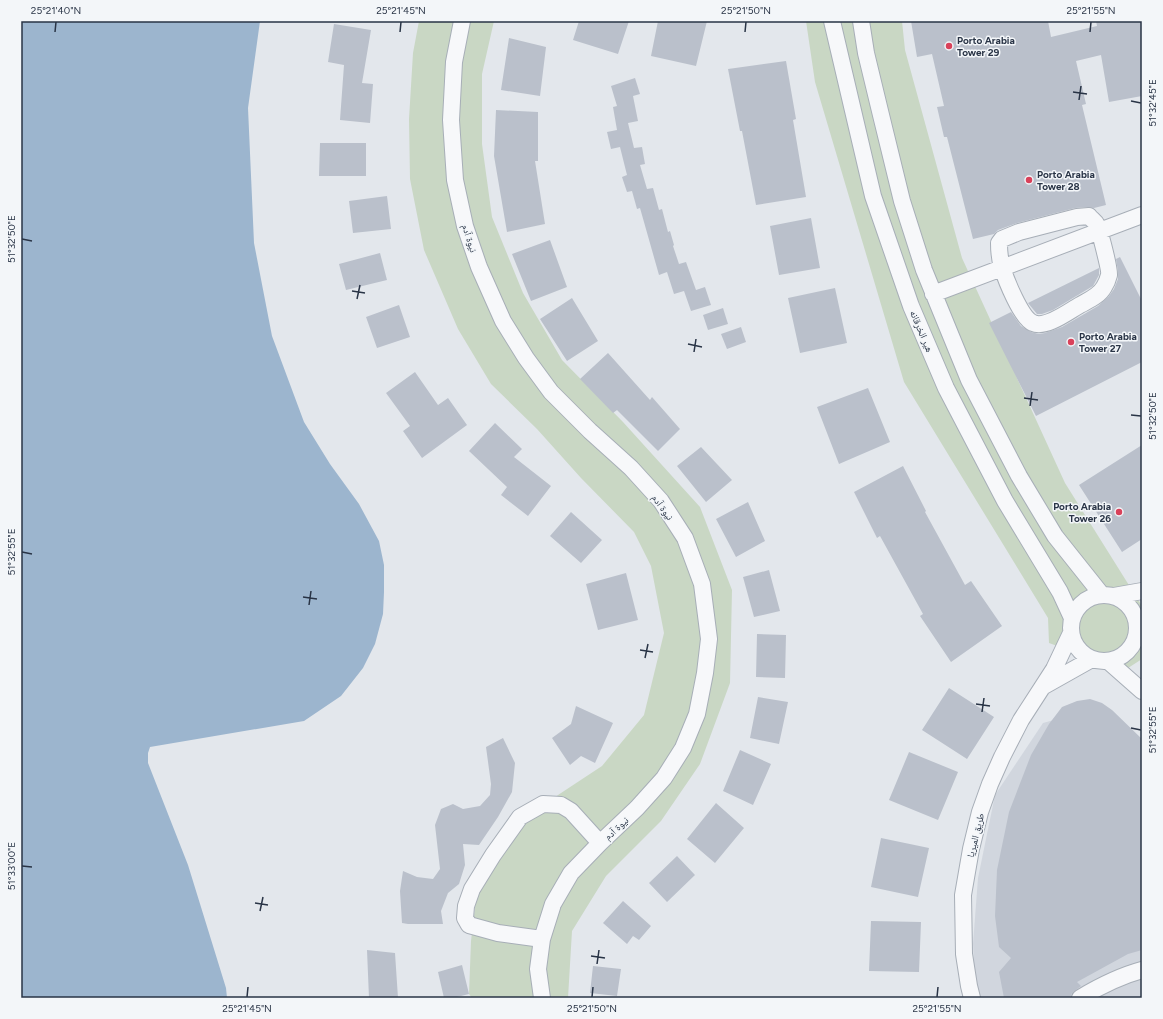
<svg xmlns="http://www.w3.org/2000/svg" width="1163" height="1019" viewBox="0 0 1163 1019" font-family="Figtree,'Noto Naskh Arabic',sans-serif">
	<rect width="100%" height="100%" fill="#e3e7ec"/>
	<path fill="#d1d6de" d="M1097 708 1142 750V998H976L973 944 978 878 995 795 1043 723Z"/>
	<path fill="#c9d7c4" d="M419 21H494L482 74V144L492 217 523 293 562 360 623 422 700 507 732 590 730 683 700 764 661 821 606 876 572 931 568 998H472L469 994 471 941 477 890 509 832 558 795 602 766 644 715 664 633 651 566 634 532 581 478 537 429 491 384 458 329 424 250 410 179 409 119 413 53Z
		M806 21H902L905 50 962 258 1065 483 1142 606V659L1125 670 1049 643 1048 618 904 382 815 82Z"/>
	<path fill="#9cb5ce" d="M21 21H260L248 108 254 243 272 336 304 422 330 464 359 504 379 541 384 565V592L383 614 375 644 363 668 341 696 304 721 150 747 148 753V763L188 865 226 988 227 998H21Z"/>
	<path fill="#bac0cb" d="M579 21H629L618 54 573 40Z
		M658 21H707L696 66 651 56Z
		M911 21H1048L1051 37 1097 26 1096 21H1142V96L1109 102 1101 55 1076 61 1086 104 1082 105 1106 205 1094 208 1088 207 1075 208 1017 223 998 230 994 234 973 239 947 137H944L937 107 944 106 932 54 917 57Z
		M334 24 371 30 362 83 373 84 370 123 340 120 344 65 328 62Z
		M509 38 546 47 540 96 501 90Z
		M786 61 796 119 793 120 806 197 756 205 742 131H740L728 69Z
		M635 78 640 94 633 96 638 121 628 123 634 148 642 147 645 164 640 165 647 189 653 188 659 210 662 209 668 232 670 231 674 245 673 246 679 264 686 262 696 290 705 287 711 305 691 311 684 291 674 294 667 272 659 275 640 208 637 209 632 191 627 192 622 177 627 175 620 147 611 149 607 132 617 130 613 107 617 106 611 86Z
		M496 110 538 112V161H535L545 224 507 232 494 156Z
		M320 143H366V176H319Z
		M387 196 391 229 353 233 349 201Z
		M811 218 820 268 779 275 770 226Z
		M550 240 567 287 531 301 512 254Z
		M380 253 387 280 346 290 339 264Z
		M1120 257 1142 301V362L1036 416 989 323 1011 312 1021 326 1031 332 1039 334 1045 333 1062 327 1098 306 1109 296 1114 289 1118 279V271L1116 259Z
		M1099 268V275L1093 286 1053 310 1042 314H1037L1028 303Z
		M835 288 847 343 800 353 788 298Z
		M572 298 598 341 567 361 540 319Z
		M399 305 410 337 377 348 366 317Z
		M723 308 728 324 708 330 703 315Z
		M741 327 746 342 727 349 721 334Z
		M608 353 650 400 652 397 680 429 658 451 617 410 613 413 580 379Z
		M415 372 438 405 448 398 467 425 422 458 403 431 410 426 386 393Z
		M868 388 890 442 839 464 817 407Z
		M495 423 522 449 514 457 551 486 528 516 501 495 507 487 469 451Z
		M1142 445V539L1122 552 1079 485Z
		M701 447 732 480 706 502 677 466Z
		M903 466 926 511 925 512 965 585 971 581 1002 626 951 662 920 616 923 614 880 536 877 538 854 492Z
		M748 502 765 541 736 557 716 519Z
		M571 512 602 540 581 563 550 536Z
		M769 570 780 611 754 617 743 577Z
		M626 573 638 620 598 630 586 584Z
		M757 634 786 635 785 678 756 677Z
		M949 688 994 717 967 759 922 730Z
		M758 697 788 702 779 744 750 738Z
		M1090 699 1102 703 1112 710 1142 739V950L1128 954 1077 982 1081 986 1072 993 1070 998H1004L999 972 1011 958 999 947 995 916 997 870 1009 812 1031 755 1049 724 1062 707 1077 701Z
		M576 706 613 723 595 763 581 756 570 765 552 738 571 724Z
		M503 738 515 763 512 792 498 817 479 845 463 844 465 865 459 884 448 893 441 911 443 924H408L402 923 400 891 403 871 417 877 433 879 440 869 435 825 441 809 453 804 463 809 480 806 490 795 491 784 486 747Z
		M740 750 771 764 753 805 723 791Z
		M909 752 958 772 938 820 889 800Z
		M716 803 744 828 715 863 687 839Z
		M881 838 929 848 918 897 871 887Z
		M677 856 695 875 667 902 649 883Z
		M623 901 651 926 639 940 633 936 627 944 603 923Z
		M871 921 921 922 919 972 869 971Z
		M367 950 395 953 398 998H369Z
		M462 965 469 994 453 998H444L438 972Z
		M593 966 621 969 617 996 590 993Z"/>
	<g fill="none" stroke-linecap="round" stroke-linejoin="round">
		<defs>
			<path id="minor" d="M462 21 454 62 451 120 455 180 465 226 479 267 503 321 526 358 551 392 590 431 631 468 661 501 685 538 702 584 709 639 705 673 697 714 683 748 664 778 637 808 600 843 571 873 553 904 542 939 538 969 542 998
				M832 21 873 196 911 306 946 388 1005 501 1060 592 1072 618
				M861 21 866 53 880 111 902 201 924 270 969 380 1019 476 1055 536 1102 595
				M1089 216C1091 219 1095 221 1097 225 1100 231 1110 270 1109 275 1108 279 1106 284 1104 287 1099 296 1089 300 1080 305 1069 311 1046 329 1033 323 1021 318 1006 280 1002 267 1000 260 999 251 999 243L1002 239 1019 232 1077 217Z
				M933 294 1142 215
				M1071 628a33 33 0 1 1 66 0a33 33 0 1 1-66 0Z
				M1114 596 1142 591
				M1108 661 1142 691
				M1044 686 1092 659
				M542 939 498 933 469 925 465 918 466 906 472 889 493 855 520 817 543 804 561 805 571 811 600 843
				M972 998 969 986 964 954 963 895 971 849 980 812 990 784 1002 757 1021 720 1054 669 1071 633
				M1080 998C1100 986 1120 976 1142 970"/>
		</defs>
		<use href="#minor" stroke="#a7aeb7" stroke-width="18"/>
		<use href="#minor" stroke="#f7f8fa" stroke-width="16"/>
	</g>
	<path fill="none" stroke="#293446" stroke-width="1.5" d="M55 32 56 22M400 32 401 22M745 32 746 22M1090 32 1091 22M1073 92 1087 94M1079 100 1081 86M1131 101 1141 103M22 239 32 241M352 291 365 293M357 299 360 285M688 344 702 347M694 352 696 339M1024 398 1038 400M1030 406 1032 392M1131 415 1141 416M22 552 32 554M303 597 317 599M309 605 311 591M640 650 653 652M645 658 648 644M976 704 990 706M982 712 984 698M1131 728 1141 730M22 866 32 867M255 903 268 905M260 911 263 897M591 956 605 958M597 964 599 950M247 997 248 987M592 997 593 987M937 997 938 987"/>
	<g fill="#d9415a" stroke="#f3f6f9" stroke-width="1.5">
		<circle cx="949" cy="46" r="4"/>
		<circle cx="1029" cy="180" r="4"/>
		<circle cx="1071" cy="342" r="4"/>
		<circle cx="1119" cy="512" r="4"/>
	</g>
	<g text-anchor="middle" stroke-width="3" stroke-linejoin="round" paint-order="stroke">
		<g font-size="10" font-weight="bold" fill="#293446" stroke="#f3f6f9" text-anchor="start">
			<text x="957" y="44">Porto Arabia<tspan x="957" dy="12">Tower 29</tspan></text>
			<text x="1037" y="178">Porto Arabia<tspan x="1037" dy="12">Tower 28</tspan></text>
			<text x="1079" y="340">Porto Arabia<tspan x="1079" dy="12">Tower 27</tspan></text>
			<text x="1111" y="510" text-anchor="end">Porto Arabia<tspan x="1111" dy="12">Tower 26</tspan></text>
		</g>
		<g font-size="10" fill="#293446" stroke="#f3f6f9">
			<text transform="translate(470 238) rotate(72)" y="4">نيوة آدم</text>
			<text transform="translate(922 331) rotate(67)" y="4">هير الخرقانه</text>
			<text transform="translate(663 507) rotate(54)" y="4">نيوة آدم</text>
			<text transform="translate(616 828) rotate(-43)" y="4">نيوة آدم</text>
			<text transform="translate(975 835) rotate(-76)" y="4">طريق الميريا</text>
		</g>
	</g>
	<rect width="1163" height="1019" fill="none" stroke="#f3f6f9" stroke-width="44"/>
	<rect x="22" y="22" width="1119" height="975" fill="none" stroke="#293446" stroke-width="1.5"/>
	<g font-size="10" text-anchor="middle" fill="#293446">
		<text x="56" y="14">25°21'40"N</text>
		<text x="401" y="14">25°21'45"N</text>
		<text x="746" y="14">25°21'50"N</text>
		<text x="1091" y="14">25°21'55"N</text>
		<text transform="translate(1152 103) rotate(-90)" y="4">51°32'45"E</text>
		<text transform="translate(11 239) rotate(-90)" y="4">51°32'50"E</text>
		<text transform="translate(1152 416) rotate(-90)" y="4">51°32'50"E</text>
		<text transform="translate(11 552) rotate(-90)" y="4">51°32'55"E</text>
		<text transform="translate(1152 730) rotate(-90)" y="4">51°32'55"E</text>
		<text transform="translate(11 866) rotate(-90)" y="4">51°33'00"E</text>
		<text x="247" y="1012">25°21'45"N</text>
		<text x="592" y="1012">25°21'50"N</text>
		<text x="937" y="1012">25°21'55"N</text>
	</g>
</svg>
